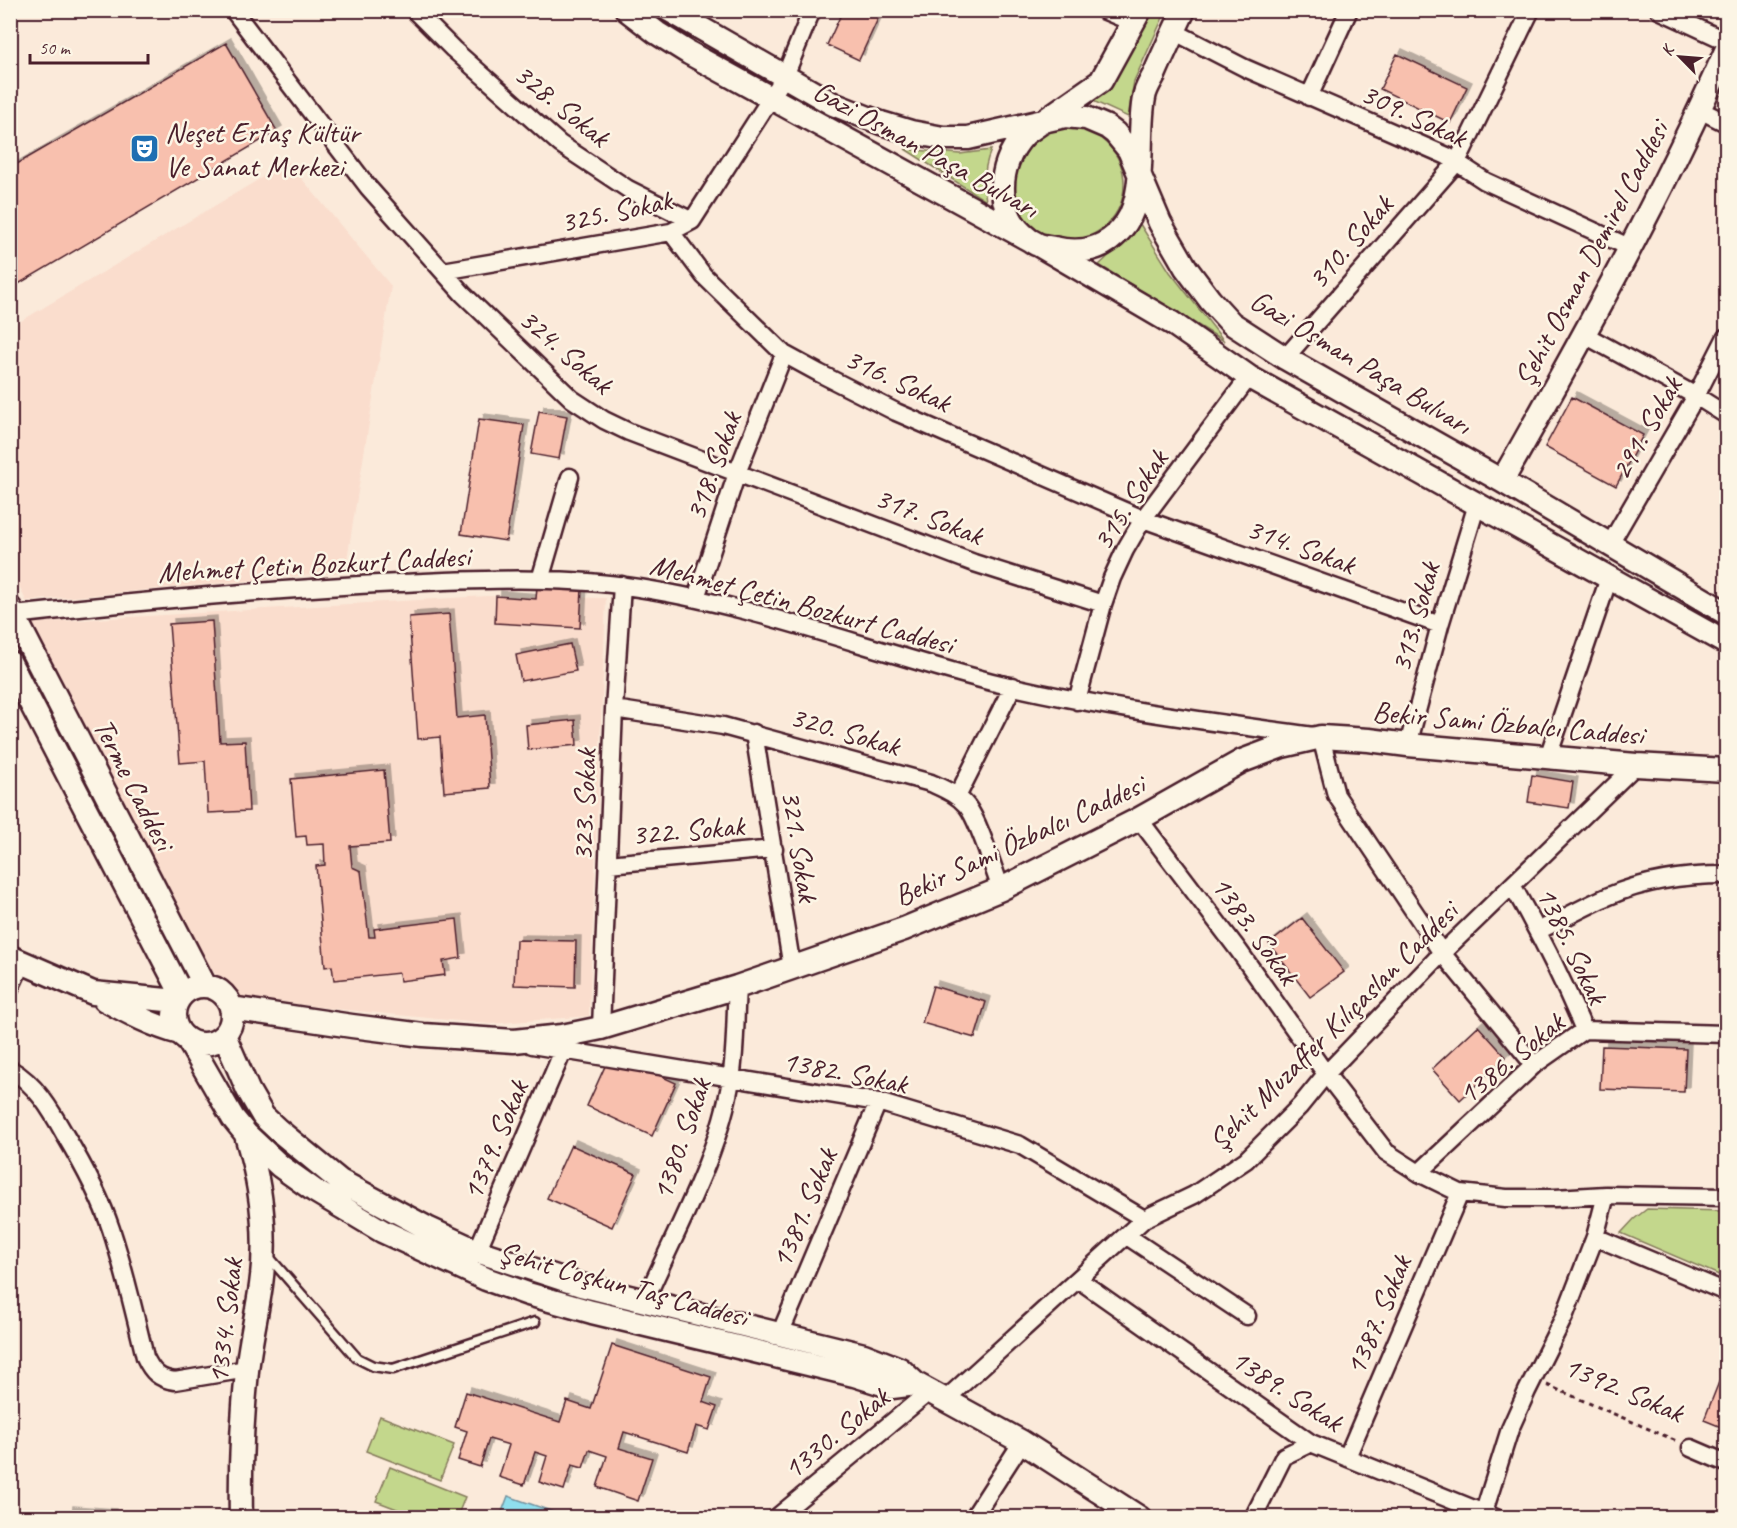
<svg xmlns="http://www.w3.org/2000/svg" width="1737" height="1528" viewBox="0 0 1737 1528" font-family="Caveat,sans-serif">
	<defs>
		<filter id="shadow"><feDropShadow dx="5" dy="-5" stdDeviation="0" flood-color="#0004"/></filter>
	</defs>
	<rect width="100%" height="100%" fill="#fbeada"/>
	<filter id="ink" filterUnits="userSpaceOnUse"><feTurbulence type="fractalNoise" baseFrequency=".0167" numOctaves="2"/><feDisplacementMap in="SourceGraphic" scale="12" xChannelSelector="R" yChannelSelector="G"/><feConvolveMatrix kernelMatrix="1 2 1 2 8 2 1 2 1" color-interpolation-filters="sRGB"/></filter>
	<g filter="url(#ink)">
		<path fill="#faddcd" d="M288 162 391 286 345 572 26 601 11 568V327Z
			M487 596 606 598 589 1016 490 1024 327 1008 229 995 209 965 28 623Z"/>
		<path fill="#c3d78c" stroke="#867b5c" stroke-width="1.5" d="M1149 11H1166L1134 81 1128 117 1093 101 1112 80Z
			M1012 184a56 56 0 1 1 112 0a56 56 0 1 1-112 0Z
			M905 149 960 154 991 150C984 166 983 183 986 201Z
			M1138 221 1170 272 1224 341 1099 265 1116 249Z
			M1647 1209 1726 1211V1278L1621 1233 1634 1219Z
			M380 1416 454 1445 440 1480 366 1451Z
			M390 1467 465 1497 457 1517H418L376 1501Z"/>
		<path fill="#8fdeed" stroke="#73929f" stroke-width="1.5" d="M508 1496 565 1516V1517H500Z"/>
		<path fill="#f8c0ae" stroke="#4a1f2b" stroke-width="1.5" filter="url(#shadow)" d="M843 10H882L859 60 827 45Z
			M226 43 277 131 10 289V168Z
			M1397 54 1467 87 1450 123 1380 89Z
			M1572 397 1643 435 1616 486 1545 447Z
			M539 411 567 416 559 459 531 454Z
			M479 419 524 425 506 541 461 534Z
			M537 586 582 589 580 628 495 623 496 596 536 599Z
			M449 614 457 718 485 715 490 788 444 792 440 737 418 739 409 617Z
			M212 621 220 742 245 741 249 811 208 813 205 761 180 763 169 624Z
			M570 644 576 671 521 681 516 655Z
			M575 720 577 745 528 750 526 725Z
			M384 770 390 843 350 846 352 867 361 871 369 937H375L374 929 457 919 461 958 443 961 445 975 400 981 399 973 334 980 332 966 325 967 316 866 325 865 324 844 307 845 306 836 296 837 291 779Z
			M1532 775 1573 782 1569 808 1528 802Z
			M1302 918 1344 972 1310 997 1269 944Z
			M516 940 576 941 575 987 514 985Z
			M933 986 986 1002 975 1038 922 1023Z
			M1478 1026 1506 1057 1460 1100 1432 1069Z
			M1602 1046 1686 1049 1684 1092 1600 1089Z
			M611 1053 676 1083 652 1136 587 1106Z
			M571 1145 636 1174 612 1227 547 1198Z
			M612 1345 711 1377 703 1402 717 1407 709 1430 696 1426 688 1452 624 1432 619 1448 652 1458 638 1501 597 1487 607 1456 589 1450 583 1468 572 1465 564 1490 539 1482 547 1456 535 1452 524 1485 499 1477 509 1445 489 1439 480 1467 458 1460 467 1431 455 1427 466 1392 560 1422 567 1401 591 1409Z
			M1719 1382 1726 1385V1429L1704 1420Z
			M68 1511 111 1514 110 1518H67Z"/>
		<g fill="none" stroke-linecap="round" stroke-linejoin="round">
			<defs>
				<path id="lane" d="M268 1256 357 1358 373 1366 393 1369 535 1322"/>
				<path id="street" d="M233 10 368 187 463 294 572 399 604 420 629 432 974 563 1103 604
					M414 10 453 49 560 144 628 189 692 221
					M1103 10 1134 23
					M1659 10 1726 41
					M1173 31 1245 68 1447 156 1485 181 1631 248
					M1309 97 1349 10
					M1700 110 1726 123
					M671 232 704 276 784 354 819 373 896 412 1143 519 1440 625
					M443 271 671 232 692 221 785 76 812 10
					M1585 335 1696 396 1726 415
					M1285 358 1457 162 1531 10
					M1610 544 1696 396 1726 337
					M540 580 570 477
					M696 598 737 473 784 354
					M14 615C142 601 270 589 399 583 474 580 551 576 625 586 751 603 870 651 992 682 1100 708 1211 722 1321 737L1336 795 1442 953 1534 1065
					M1077 701 1103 604 1112 578 1125 550 1143 519 1249 377
					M614 709 723 726 931 783C944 789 957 794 967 806 979 821 993 868 1001 889
					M754 733 792 968
					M1408 745 1440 625 1477 504
					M1548 757 1609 578
					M957 797 1013 686
					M1139 819 1239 951 1326 1074 1386 1152 1419 1173 1460 1193 1506 1198H1555L1606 1195 1726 1197
					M608 864 774 849
					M1512 885C1539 932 1563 980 1584 1030
					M1538 931C1561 920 1585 906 1609 896 1646 880 1687 875 1726 875
					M10 988 22 963
					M601 1028 614 709 622 585
					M532 1045 878 1102 1020 1145 1144 1219
					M10 1069C36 1084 51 1110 65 1135 83 1165 100 1196 111 1229 125 1271 135 1315 145 1357 152 1372 159 1379 175 1381L247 1369
					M1419 1173 1534 1065 1584 1030 1726 1034
					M1127 1236 1247 1316
					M1595 1237 1726 1292
					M477 1251 563 1051
					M1079 1280 1311 1443 1496 1518
					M645 1301C675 1232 720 1153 731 1079 736 1049 735 1017 737 987
					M780 1334 878 1102
					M946 1399 1144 1219 1194 1195 1246 1160 1300 1106 1326 1074 1442 953 1636 765
					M1691 1448 1726 1463
					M1347 1457 1460 1193
					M776 1518 930 1391
					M973 1518 1022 1442
					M1253 1518 1284 1456 1311 1443
					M1482 1518 1510 1429 1527 1391 1564 1317 1595 1237 1606 1195"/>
				<path id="secondary" d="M627 10 657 33 689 53 1037 244 1172 323 1249 377 1726 643
					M669 10 833 104 881 123 911 132 943 138H968L1065 116 1086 118 1107 127 1115 133 1129 150 1160 223 1186 268 1210 300 1231 323 1285 358 1502 481 1726 613
					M1140 10 1101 81 1025 134C994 166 994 220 1036 244 1041 246 1048 247 1054 248 1083 255 1108 249 1126 223 1147 193 1137 134 1144 98 1145 89 1151 81 1155 73 1164 52 1174 31 1184 10
					M1502 481C1582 340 1660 199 1726 51
					M10 608 205 986
					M10 663 182 995
					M10 957 93 993 177 1001
					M174 1015a29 29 0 1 1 58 0a29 29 0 1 1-58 0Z
					M105 1000C129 1013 153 1026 180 1033
					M231 1008 352 1026 423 1035 514 1041 562 1036 601 1028 737 987 904 929 1001 889 1139 819 1242 761 1282 746 1321 737 1369 740 1408 745 1636 765 1726 770
					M224 1035 248 1090 263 1116 278 1130 340 1181 427 1228 477 1251 581 1285 864 1355 900 1369 916 1384 1022 1442 1140 1518
					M188 1040 233 1118 246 1134 280 1166 315 1191 382 1231 486 1279 528 1294 592 1312 854 1375 892 1387 916 1384
					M241 1518C240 1469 242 1420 247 1371 250 1342 257 1314 261 1285 268 1234 261 1184 246 1135"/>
			</defs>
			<use href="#lane" stroke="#4a1f2b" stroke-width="13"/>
			<use href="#street" stroke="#4a1f2b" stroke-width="21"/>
			<use href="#secondary" stroke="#4a1f2b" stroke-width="27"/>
			<path stroke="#4a1f2b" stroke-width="3" stroke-dasharray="4.5 4.5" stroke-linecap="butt" d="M1547 1385 1679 1442"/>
			<use href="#lane" stroke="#fcf5e5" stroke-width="8"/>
			<use href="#street" stroke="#fcf5e5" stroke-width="16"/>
			<use href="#secondary" stroke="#fcf5e5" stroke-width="22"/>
		</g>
	</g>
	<defs>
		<symbol id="theatre-square" viewBox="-11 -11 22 22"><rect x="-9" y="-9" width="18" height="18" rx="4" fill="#1f6fb2" stroke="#fcf5e5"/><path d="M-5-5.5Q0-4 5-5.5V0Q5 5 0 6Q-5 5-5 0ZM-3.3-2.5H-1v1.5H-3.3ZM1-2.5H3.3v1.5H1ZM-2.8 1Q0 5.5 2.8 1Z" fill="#fff"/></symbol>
	</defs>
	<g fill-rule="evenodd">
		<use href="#theatre-square" x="128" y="132" width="33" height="33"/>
	</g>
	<g text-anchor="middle" stroke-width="5" stroke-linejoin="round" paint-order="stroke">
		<g font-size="30" fill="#4a1f2b" stroke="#fcf5e5">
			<text transform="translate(562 105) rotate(39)" y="10">328. Sokak</text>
			<text transform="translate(1414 115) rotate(25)" y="10">309. Sokak</text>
			<text transform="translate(926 149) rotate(29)" y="10">Gazi Osman Paşa Bulvarı</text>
			<text transform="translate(616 211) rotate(-12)" y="10">325. Sokak</text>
			<text transform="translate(1350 242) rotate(-49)" y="10">310. Sokak</text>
			<text transform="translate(1591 254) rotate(-62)" y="10">Şehit Osman Demirel Caddesi</text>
			<text transform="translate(566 351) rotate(41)" y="10">324. Sokak</text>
			<text transform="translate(1361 362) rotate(31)" y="10">Gazi Osman Paşa Bulvarı</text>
			<text transform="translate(898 380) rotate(25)" y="10">316. Sokak</text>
			<text transform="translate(1646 428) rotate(-60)" y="10">291. Sokak</text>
			<text transform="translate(713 466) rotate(-70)" y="10">318. Sokak</text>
			<text transform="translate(1130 500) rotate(-57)" y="10">315. Sokak</text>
			<text transform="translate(929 516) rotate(21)" y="10">317. Sokak</text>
			<text transform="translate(1301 546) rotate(20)" y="10">314. Sokak</text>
			<text transform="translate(314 564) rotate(-3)" y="10">Mehmet Çetin Bozkurt Caddesi</text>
			<text transform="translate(802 604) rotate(15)" y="10">Mehmet Çetin Bozkurt Caddesi</text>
			<text transform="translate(1415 617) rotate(-74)" y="10">313. Sokak</text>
			<text transform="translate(1508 723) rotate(5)" y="10">Bekir Sami Özbalcı Caddesi</text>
			<text transform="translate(845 731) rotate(16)" y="10">320. Sokak</text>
			<text transform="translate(134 784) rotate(63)" y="10">Terme Caddesi</text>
			<text transform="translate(584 805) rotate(-88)" y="10">323. Sokak</text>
			<text transform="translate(688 830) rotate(-5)" y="10">322. Sokak</text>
			<text transform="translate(1019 840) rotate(-25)" y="10">Bekir Sami Özbalcı Caddesi</text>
			<text transform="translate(800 846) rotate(81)" y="10">321. Sokak</text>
			<text transform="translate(1255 930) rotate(54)" y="10">1383. Sokak</text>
			<text transform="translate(1572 945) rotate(64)" y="10">1385. Sokak</text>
			<text transform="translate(1333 1026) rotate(-45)" y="10">Şehit Muzaffer Kılıçaslan Caddesi</text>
			<text transform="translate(1511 1058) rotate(-39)" y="10">1386. Sokak</text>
			<text transform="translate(845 1072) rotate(11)" y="10">1382. Sokak</text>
			<text transform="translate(681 1139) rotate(-71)" y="10">1380. Sokak</text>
			<text transform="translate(495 1140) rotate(-67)" y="10">1379. Sokak</text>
			<text transform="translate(804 1208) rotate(-67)" y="10">1381. Sokak</text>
			<text transform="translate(623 1284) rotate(15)" y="10">Şehit Coşkun Taş Caddesi</text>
			<text transform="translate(1378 1315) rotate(-67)" y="10">1387. Sokak</text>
			<text transform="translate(225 1321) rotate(-83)" y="10">1334. Sokak</text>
			<text transform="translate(1624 1389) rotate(23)" y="10">1392. Sokak</text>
			<text transform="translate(1287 1390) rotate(33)" y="10">1389. Sokak</text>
			<text transform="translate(836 1433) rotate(-39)" y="10">1330. Sokak</text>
		</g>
		<g font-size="30" fill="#4a1f2b" stroke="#fcf5e5" text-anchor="start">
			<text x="165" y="142">Neşet Ertaş Kültür<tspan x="165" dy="34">Ve Sanat Merkezi</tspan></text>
		</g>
	</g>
	<rect width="1737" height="1528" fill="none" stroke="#fcf5e5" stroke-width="36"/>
	<rect x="18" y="18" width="1701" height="1492" fill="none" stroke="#4a1f2b" stroke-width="2" filter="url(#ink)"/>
	<g transform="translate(1680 57) rotate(295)" stroke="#fcf5e5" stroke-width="4.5" paint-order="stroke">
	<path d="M0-4.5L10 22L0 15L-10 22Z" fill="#4a1f2b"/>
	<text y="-9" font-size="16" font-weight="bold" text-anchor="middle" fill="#4a1f2b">K</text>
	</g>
	<path d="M30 54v9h118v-9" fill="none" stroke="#4a1f2b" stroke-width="3"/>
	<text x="39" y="54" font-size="18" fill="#4a1f2b" stroke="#fcf5e5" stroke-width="4.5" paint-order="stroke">50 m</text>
</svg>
